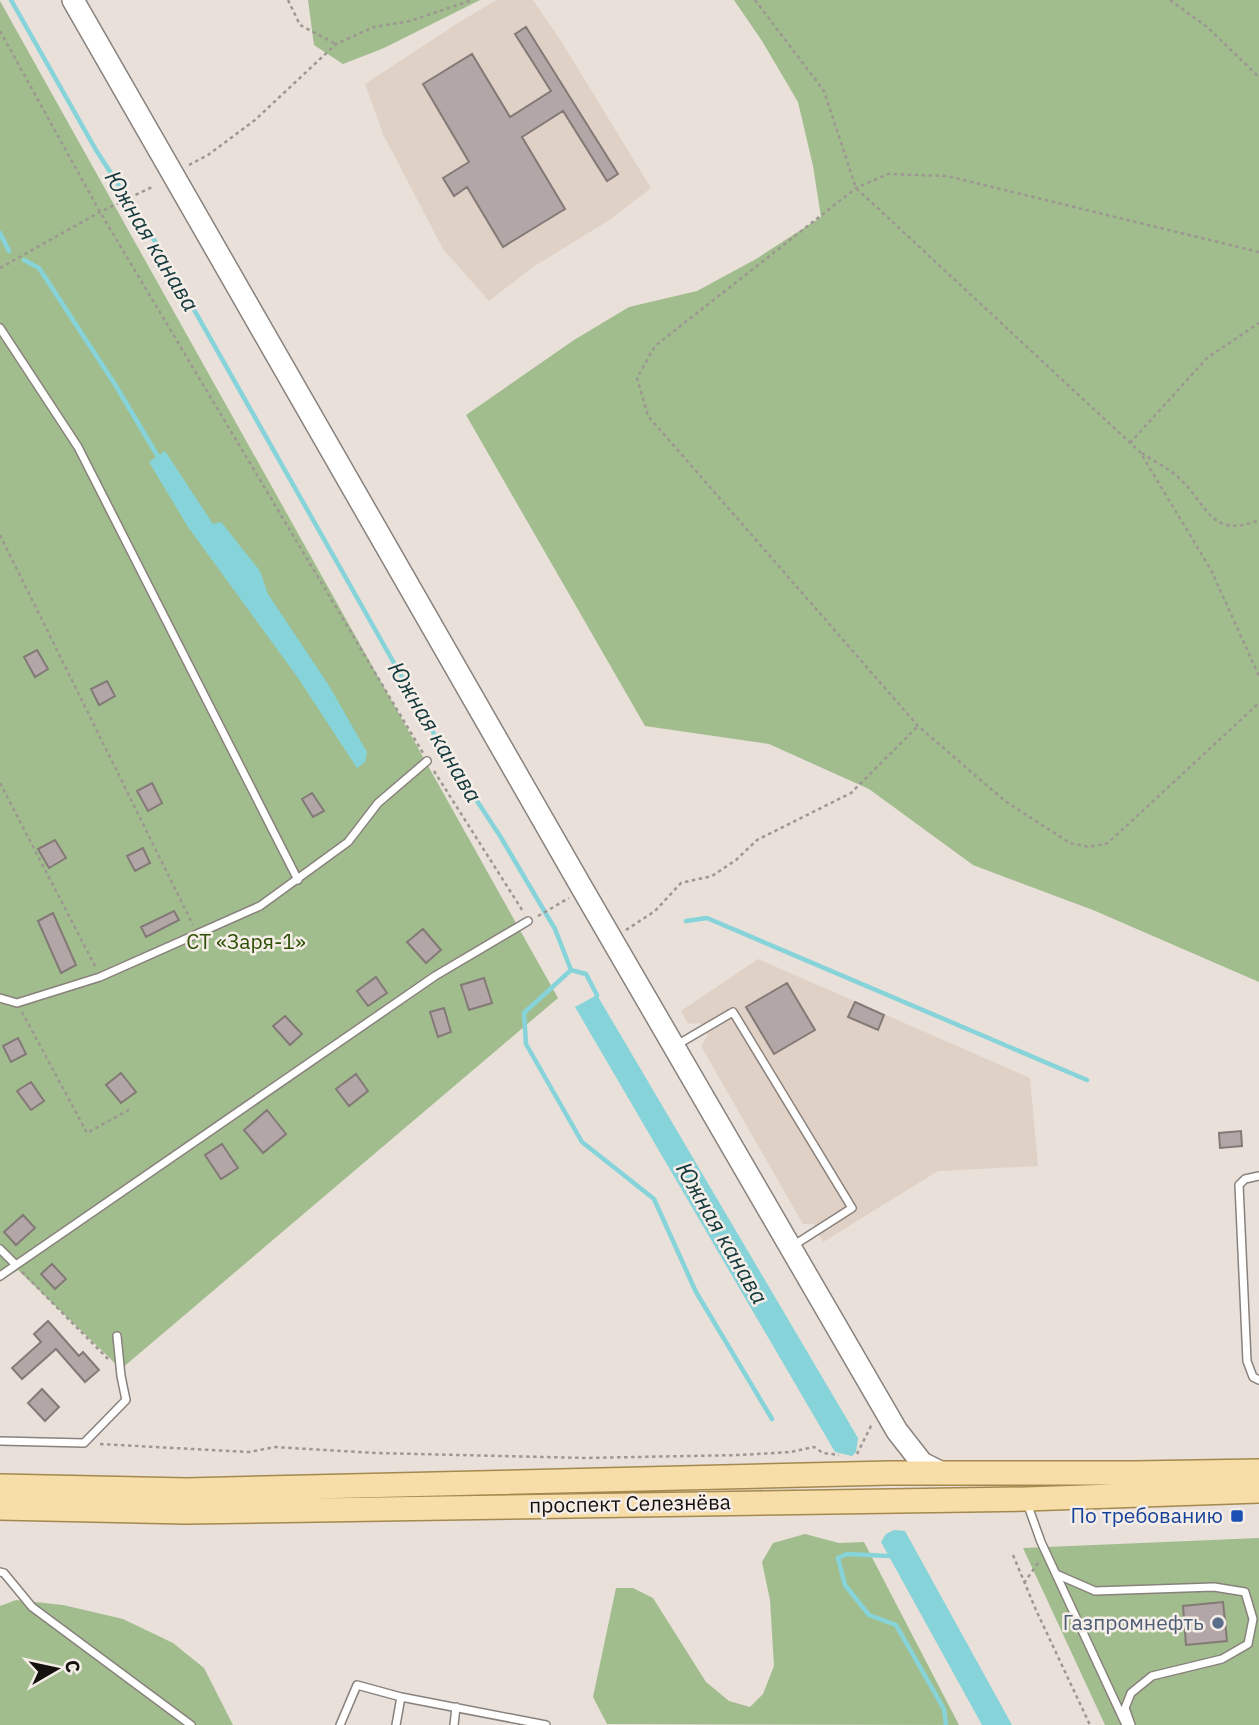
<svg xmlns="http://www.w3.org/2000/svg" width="1259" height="1725" viewBox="0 0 1259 1725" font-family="'IBM Plex Sans',sans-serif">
	<rect width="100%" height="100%" fill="#e8e0d9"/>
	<path fill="#e0d1c6" d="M497 0H533L561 41 651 188 611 219 533 267 489 301 443 249 383 134 365 84 458 23Z
		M758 959 1030 1078 1038 1166 938 1171 823 1242 814 1224H803L701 1046 708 1035 700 1023 688 1024 681 1011Z"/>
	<path fill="#a1bd8e" d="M308 0H480L384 48 343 64 314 45Z
		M734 0H1259V982L1093 910 973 865 869 789 769 744 645 726 466 415 574 340 629 307 697 291 756 259 821 217 813 166 798 102 762 41Z
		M0 1 558 998 121 1369 18 1270 0 1282Z
		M805 1534 839 1543 864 1542 959 1725 607 1724 593 1697 616 1588H633L653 1598 706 1682 729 1701 750 1707 763 1694 774 1666 770 1600 762 1562 773 1543Z
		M1259 1538V1725H1105L1023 1548Z
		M16 1600 63 1605 123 1619 173 1643 204 1668 233 1725H0V1606Z"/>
	<path fill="#86d3d9" d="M165 451 213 524 221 522 260 571 268 594 328 684 367 752 365 762 357 768 298 678 188 527 149 462Z
		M597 995 858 1438 856 1452 852 1456 835 1452 575 1007Z
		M894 1530 905 1531 1012 1725H982L881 1542 886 1534Z"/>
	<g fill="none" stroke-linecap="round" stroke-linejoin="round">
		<path stroke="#86d3d9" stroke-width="4.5" d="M11 0 96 150 158 246 441 746 500 836 555 929 571 970 586 974 597 995 596 999
			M0 233 9 251
			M24 260 39 268 116 386 160 460
			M686 921 707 918 1087 1080
			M571 970 524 1013 526 1044 582 1142 654 1199 696 1292 772 1419
			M893 1553 889 1556 847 1554 838 1558 845 1585 869 1615 896 1625 944 1709 946 1725"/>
	</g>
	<path fill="#b2a7a6" stroke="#837977" stroke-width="2" d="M526 27 618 174 607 181 563 111 522 137 565 209 503 247 467 187 454 196 443 178 469 162 423 84 472 54 510 117 551 91 515 34Z
		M37 650 48 669 35 677 24 657Z
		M107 681 115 696 99 705 91 689Z
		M152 783 162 803 148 811 137 791Z
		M312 793 324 811 313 817 302 799Z
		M55 840 66 858 49 868 38 849Z
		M143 848 150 863 135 871 127 856Z
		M174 911 179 920 146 937 141 927Z
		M53 913 76 965 61 973 38 921Z
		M423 929 441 950 426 963 407 942Z
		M376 977 387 993 368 1006 357 991Z
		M484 978 492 1003 469 1010 461 985Z
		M787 983 815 1030 774 1054 746 1007Z
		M855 1002 884 1015 878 1030 848 1017Z
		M444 1008 451 1032 438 1037 430 1012Z
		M285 1016 302 1034 290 1045 273 1026Z
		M18 1038 26 1054 11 1062 3 1046Z
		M121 1073 136 1092 121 1103 106 1085Z
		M356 1074 368 1091 349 1106 336 1089Z
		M31 1082 44 1101 31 1110 17 1091Z
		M267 1110 286 1134 263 1153 244 1130Z
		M1241 1131 1242 1146 1220 1148 1219 1133Z
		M222 1144 238 1168 221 1179 205 1155Z
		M23 1215 35 1228 16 1245 4 1232Z
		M52 1264 66 1279 55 1289 41 1274Z
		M48 1321 79 1356 83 1352 99 1370 85 1382 56 1349 22 1379 12 1368 41 1342 34 1334Z
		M42 1389 59 1407 45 1421 28 1403Z
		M1223 1602 1227 1641 1186 1645 1183 1606Z"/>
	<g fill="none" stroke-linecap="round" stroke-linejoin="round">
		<defs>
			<path id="lane" d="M0 328 78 447 298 880
				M0 998 17 1003 100 977 260 906 348 842 378 803 427 761
				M675 1046 733 1012 852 1208 791 1247
				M1259 1176 1245 1179 1239 1185 1247 1361 1253 1377 1259 1380
				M0 1249 15 1264
				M0 1276 435 976 528 921
				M0 1441 84 1443 126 1400 121 1376 117 1336
				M1027 1503 1041 1542 1126 1725
				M0 1572 4 1573 32 1607 191 1725
				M1056 1574 1095 1591 1214 1587 1245 1592 1253 1619 1248 1644 1222 1659 1152 1676 1131 1693 1125 1708 1131 1725
				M340 1725 357 1685 401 1697
				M396 1725 401 1697 546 1725
				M454 1725 456 1707"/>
			<path id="secondary" d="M73 0 582 888 897 1431 922 1463 942 1473"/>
			<path id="primary" d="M0 1486 187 1490 889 1473H1135L1259 1471
				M0 1508 186 1512 1026 1499 1259 1491"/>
		</defs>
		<use href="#lane" stroke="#89817c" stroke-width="10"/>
		<use href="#secondary" stroke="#89817c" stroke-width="24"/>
		<use href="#primary" stroke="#a4884d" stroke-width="26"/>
		<path stroke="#9d9792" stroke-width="2.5" stroke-dasharray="3.5 3.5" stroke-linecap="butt" d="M288 0 300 25 336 44
			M755 0 824 91 856 188 1140 452 1211 570 1259 676
			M1170 0 1207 27 1259 77
			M0 31 100 212 423 753
			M189 165 208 155 255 120 336 44 374 27 410 21 472 0
			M1259 252 947 176 888 174 856 188 655 346 637 378 648 416 918 726 1005 801 1070 843 1089 847 1108 843 1259 703
			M0 268 100 212 152 187
			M1130 443 1207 358 1259 323
			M1142 453C1153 461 1168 468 1178 477 1208 504 1210 540 1259 520
			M0 535 193 925
			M434 771 524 913
			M0 783 96 968
			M538 916 569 898
			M626 930 655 911 681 883 712 876 736 860 757 840 851 793 917 727
			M22 1012 87 1133 132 1108
			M22 1272 108 1359
			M100 1444 249 1452 275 1447 375 1453 584 1458 740 1455 791 1452 814 1447 823 1453 839 1455
			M857 1454 871 1426 874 1424
			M1013 1555 1036 1610 1090 1725
			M1024 1583 1038 1563"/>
		<use href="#lane" stroke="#fff" stroke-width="7"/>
		<use href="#secondary" stroke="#fff" stroke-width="21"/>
		<use href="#primary" stroke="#f7dea8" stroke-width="23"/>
	</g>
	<rect fill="#1a4fb4" stroke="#f5ede7" stroke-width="2.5" x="1230" y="1509" width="14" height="14" rx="3.5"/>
	<circle fill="#5c6f8a" stroke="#f5ede7" stroke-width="2.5" cx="1218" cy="1623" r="7"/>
	<g text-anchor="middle" stroke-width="5" stroke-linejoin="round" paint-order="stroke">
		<g font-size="21" fill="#2d5004" stroke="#f5ede7">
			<text x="246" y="949">СТ «Заря-1»</text>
		</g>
		<g font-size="21" fill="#14110f" stroke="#f5ede7">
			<text transform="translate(630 1504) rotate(-1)" y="7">проспект Селезнёва</text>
		</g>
		<g font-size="21" fill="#164399" stroke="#f5ede7" text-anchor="end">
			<text x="1223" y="1523">По требованию</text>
		</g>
		<g font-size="21" fill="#4e5e75" stroke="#f5ede7" text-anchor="end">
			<text x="1204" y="1630">Газпромнефть</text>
		</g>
		<g font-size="23" font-style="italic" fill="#13393c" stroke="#f5ede7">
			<text transform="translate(152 241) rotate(59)" y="8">Южная канава</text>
			<text transform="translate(435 732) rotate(59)" y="8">Южная канава</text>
			<text transform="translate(722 1233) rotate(60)" y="8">Южная канава</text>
		</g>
	</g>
	<g transform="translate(56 1669) rotate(81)" stroke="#f5ede7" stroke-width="5" paint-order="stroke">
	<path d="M0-5L12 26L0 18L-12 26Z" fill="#14110f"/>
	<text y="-10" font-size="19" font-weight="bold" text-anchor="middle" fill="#14110f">С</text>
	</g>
</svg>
